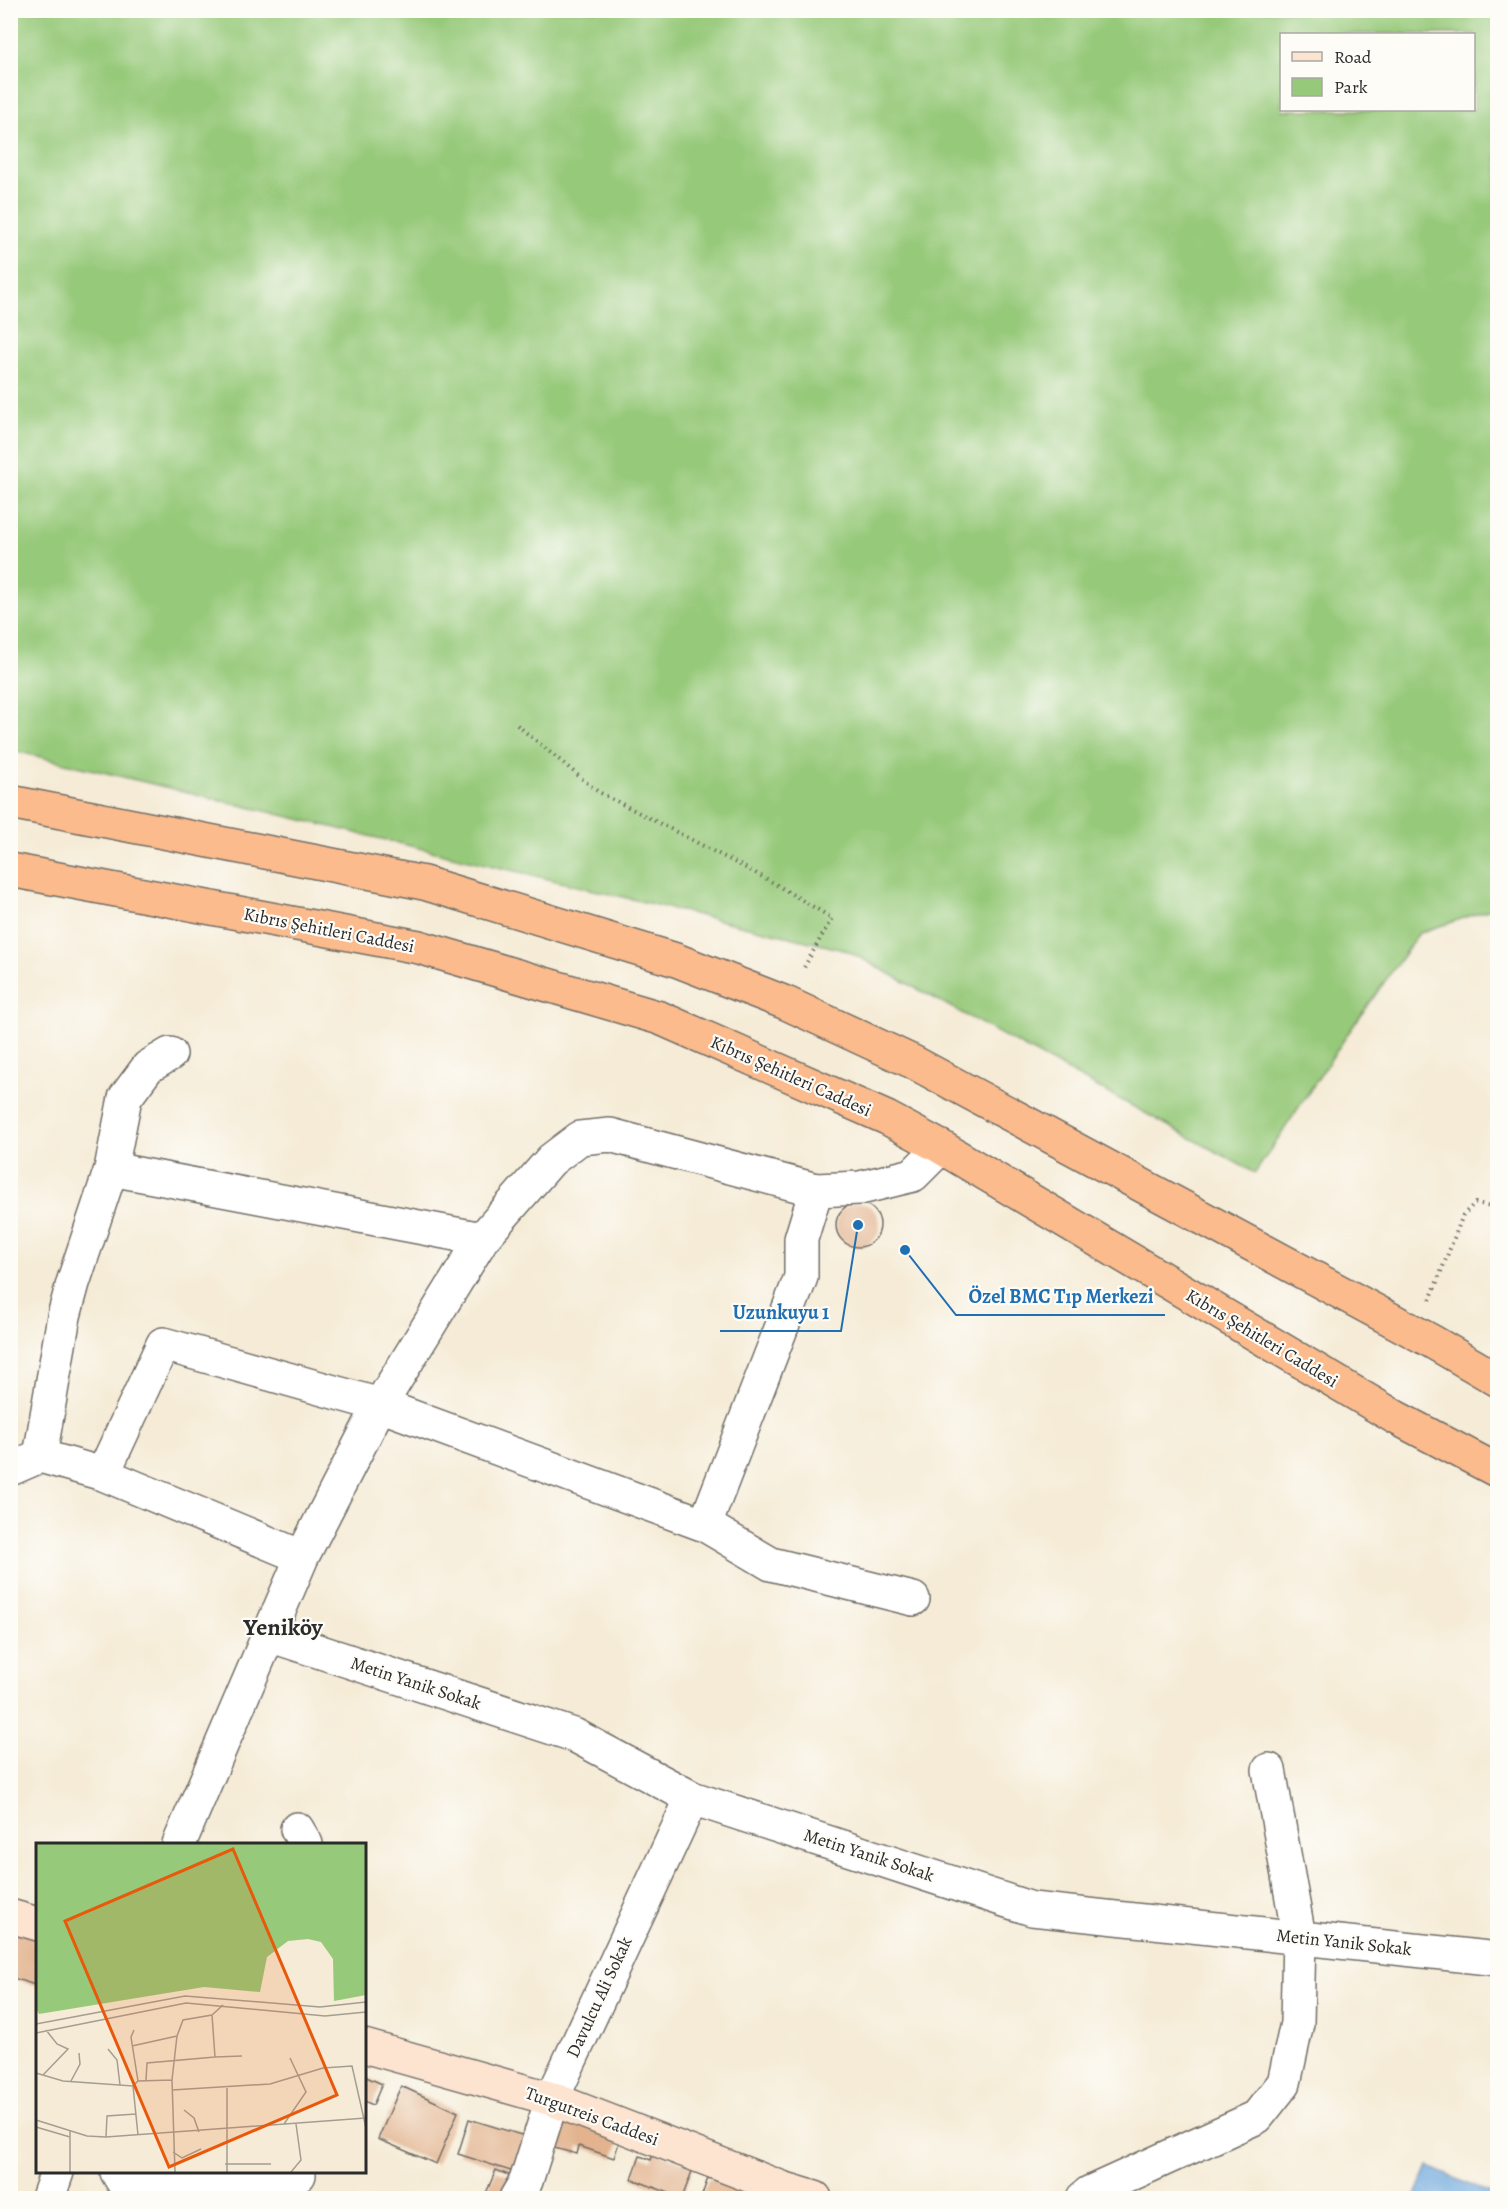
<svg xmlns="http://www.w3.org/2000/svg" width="1508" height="2209" viewBox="0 0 1508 2209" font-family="Alegreya,serif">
	<rect width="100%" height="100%" fill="#fdfcf7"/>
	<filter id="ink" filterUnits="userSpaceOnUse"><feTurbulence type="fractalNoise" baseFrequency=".0167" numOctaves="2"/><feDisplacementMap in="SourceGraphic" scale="12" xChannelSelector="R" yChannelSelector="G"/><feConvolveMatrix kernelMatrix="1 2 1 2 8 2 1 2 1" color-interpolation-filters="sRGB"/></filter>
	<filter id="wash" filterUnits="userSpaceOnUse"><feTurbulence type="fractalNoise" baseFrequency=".008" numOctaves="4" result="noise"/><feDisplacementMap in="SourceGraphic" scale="24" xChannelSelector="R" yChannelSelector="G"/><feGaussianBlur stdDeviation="1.35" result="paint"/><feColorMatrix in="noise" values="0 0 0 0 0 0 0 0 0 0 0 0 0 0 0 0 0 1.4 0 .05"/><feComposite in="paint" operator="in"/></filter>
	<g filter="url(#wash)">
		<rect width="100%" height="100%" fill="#f5ebd6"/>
		<path fill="#96c979" stroke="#607a52" stroke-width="1.5" fill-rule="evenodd" d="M11 10 1497 11V907L1419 933 1349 1032 1255 1173 848 951 11 750ZM1282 34H1474V110H1282Z"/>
		<path fill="#6ba6dc" stroke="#4b6884" stroke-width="1.5" d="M1428 2167 1497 2196V2198H1415Z"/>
		<g id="blocks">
			<path fill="#e2b38e" d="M836 1225a22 22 0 1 1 44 0a22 22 0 1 1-44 0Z
				M10 1924 38 1934V1986L10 1977Z
				M364 2076 382 2084 373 2105 364 2101Z
				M401 2086 458 2112 436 2164 378 2139Z
				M557 2112 622 2133 614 2158 579 2146 577 2154 547 2146Z
				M469 2119 531 2138 520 2174 458 2154Z
				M654 2151 694 2166 682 2198 632 2179 640 2156 651 2160Z
				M496 2170 513 2177 503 2198H484Z
				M708 2178 766 2198H701Z"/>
		</g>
	</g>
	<g filter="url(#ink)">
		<use href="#blocks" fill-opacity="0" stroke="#726e67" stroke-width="1.5"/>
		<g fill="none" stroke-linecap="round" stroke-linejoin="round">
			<defs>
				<path id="minor" d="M111 1169 482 1239
					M816 1190 801 1239V1277L705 1525 771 1564 913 1599
					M40 1456 64 1316 73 1283 111 1169 125 1098 148 1067 170 1054
					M10 1469 40 1456 103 1474 302 1557
					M103 1474 163 1344 380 1405 705 1525
					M269 1635 574 1735 692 1798 1032 1909 1498 1959
					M297 1829 306 1844
					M179 1844 302 1557 380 1405 482 1239 551 1160 580 1138 610 1135 816 1190 860 1188 913 1175 941 1147
					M117 2172 123 2182 172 2178 228 2183 299 2175
					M48 2198 57 2172
					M516 2198 526 2181 552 2099 692 1798
					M1083 2198 1089 2193 1257 2117 1284 2083 1297 2023 1299 1937 1269 1770"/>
				<path id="secondary" d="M10 1916 38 1924
					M364 2046 552 2099 782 2188 815 2198"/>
				<path id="trunk" d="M10 802 424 883 676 960 786 1003 913 1062 1431 1341 1498 1380
					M10 870 419 947 660 1018 887 1118 941 1147 1395 1417 1498 1471"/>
			</defs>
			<use href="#minor" stroke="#726e67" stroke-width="36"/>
			<use href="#secondary" stroke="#726e67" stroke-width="36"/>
			<use href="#trunk" stroke="#726e67" stroke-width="36"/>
			<path stroke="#726e67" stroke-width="4" stroke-dasharray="1.5 4.5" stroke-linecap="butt" d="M517 725 597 791 765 878 832 918 802 971
				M1430 1300 1463 1215 1475 1203 1498 1207"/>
			<use href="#minor" stroke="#fff" stroke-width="33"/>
			<use href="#secondary" stroke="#fde4d1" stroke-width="33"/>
			<use href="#trunk" stroke="#fbbb8c" stroke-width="33"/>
		</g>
	</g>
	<g text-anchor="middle" stroke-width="4.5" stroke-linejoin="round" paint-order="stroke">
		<g font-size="18" fill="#2b2b2b" stroke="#fdfcf7">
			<text transform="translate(329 930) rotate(11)" y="6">Kıbrıs Şehitleri Caddesi</text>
			<text transform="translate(791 1076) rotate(24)" y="6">Kıbrıs Şehitleri Caddesi</text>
			<text transform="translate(1262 1338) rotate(31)" y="6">Kıbrıs Şehitleri Caddesi</text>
			<text transform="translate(416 1683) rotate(18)" y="6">Metin Yanik Sokak</text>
			<text transform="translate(869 1855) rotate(18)" y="6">Metin Yanik Sokak</text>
			<text transform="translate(1344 1942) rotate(6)" y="6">Metin Yanik Sokak</text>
			<text transform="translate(599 1997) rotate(-65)" y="6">Davulcu Ali Sokak</text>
			<text transform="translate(592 2116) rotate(20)" y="6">Turgutreis Caddesi</text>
		</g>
		<g font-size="24" font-weight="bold" fill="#2b2b2b" stroke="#fdfcf7">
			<text x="283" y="1635">Yeniköy</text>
		</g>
	</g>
	<g transform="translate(36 1843)">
		<rect width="330" height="330" fill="#f5ebd6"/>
		<path d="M0 1H330V152L298 158 297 116 285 99 272 96 252 98 231 114 224 149 168 144 3 171 0 165Z" fill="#96c979"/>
		<path fill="none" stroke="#a49e92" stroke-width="1.5" d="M176 172 179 214 206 213M0 181 149 153 284 164 330 159M98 187 95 194 102 238M0 190 150 160 289 173 330 169M96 203 141 193M72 206 81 217 84 242M0 230 27 238 97 243 102 238 136 237M7 232 32 206 21 201 10 187M110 237 111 220 179 214M35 238 44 221 43 210M97 243 102 292M136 247 234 241 287 225 316 223 330 285M148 267 158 275 163 289M0 277 51 293 70 294 330 275M248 281 270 249 254 215M0 284 34 294M34 288V329M70 294 71 273 100 271M137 309 146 315 165 306M189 321H235M139 329 136 237 141 193 147 177 176 172 187 162M191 329V245M255 329 265 317 260 281"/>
		<path fill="#e8590c" fill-opacity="0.15" stroke="#e8590c" stroke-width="3" d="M197 6 301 252 133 324 29 78Z"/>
		<rect width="330" height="330" fill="none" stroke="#2b2b2b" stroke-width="3"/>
	</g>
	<path fill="none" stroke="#1f6fb2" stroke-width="2" d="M905 1250L956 1315H1165M858 1225L841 1331H720"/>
	<g fill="#1f6fb2" stroke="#fdfcf7" stroke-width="2">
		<circle cx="905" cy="1250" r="6"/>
		<circle cx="858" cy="1225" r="6"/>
	</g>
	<g font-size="20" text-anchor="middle" font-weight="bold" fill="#1f6fb2" stroke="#fdfcf7" stroke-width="4.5" stroke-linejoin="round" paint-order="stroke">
		<text x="1061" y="1303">Özel BMC Tıp Merkezi</text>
		<text x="781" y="1319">Uzunkuyu 1</text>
	</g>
	<rect width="1508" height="2209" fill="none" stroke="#fdfcf7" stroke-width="36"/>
	<rect x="1280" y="33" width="195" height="78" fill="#fdfcf7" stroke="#a9a8a5" stroke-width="1.5"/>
	<rect x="1292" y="52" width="30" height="9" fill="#fde4d1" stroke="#a9a8a5" stroke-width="1.5"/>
	<text x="1334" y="63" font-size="18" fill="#2b2b2b">Road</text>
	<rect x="1292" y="78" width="30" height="18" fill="#96c979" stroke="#a9a8a5" stroke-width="1.5"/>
	<text x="1334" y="93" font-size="18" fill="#2b2b2b">Park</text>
</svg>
